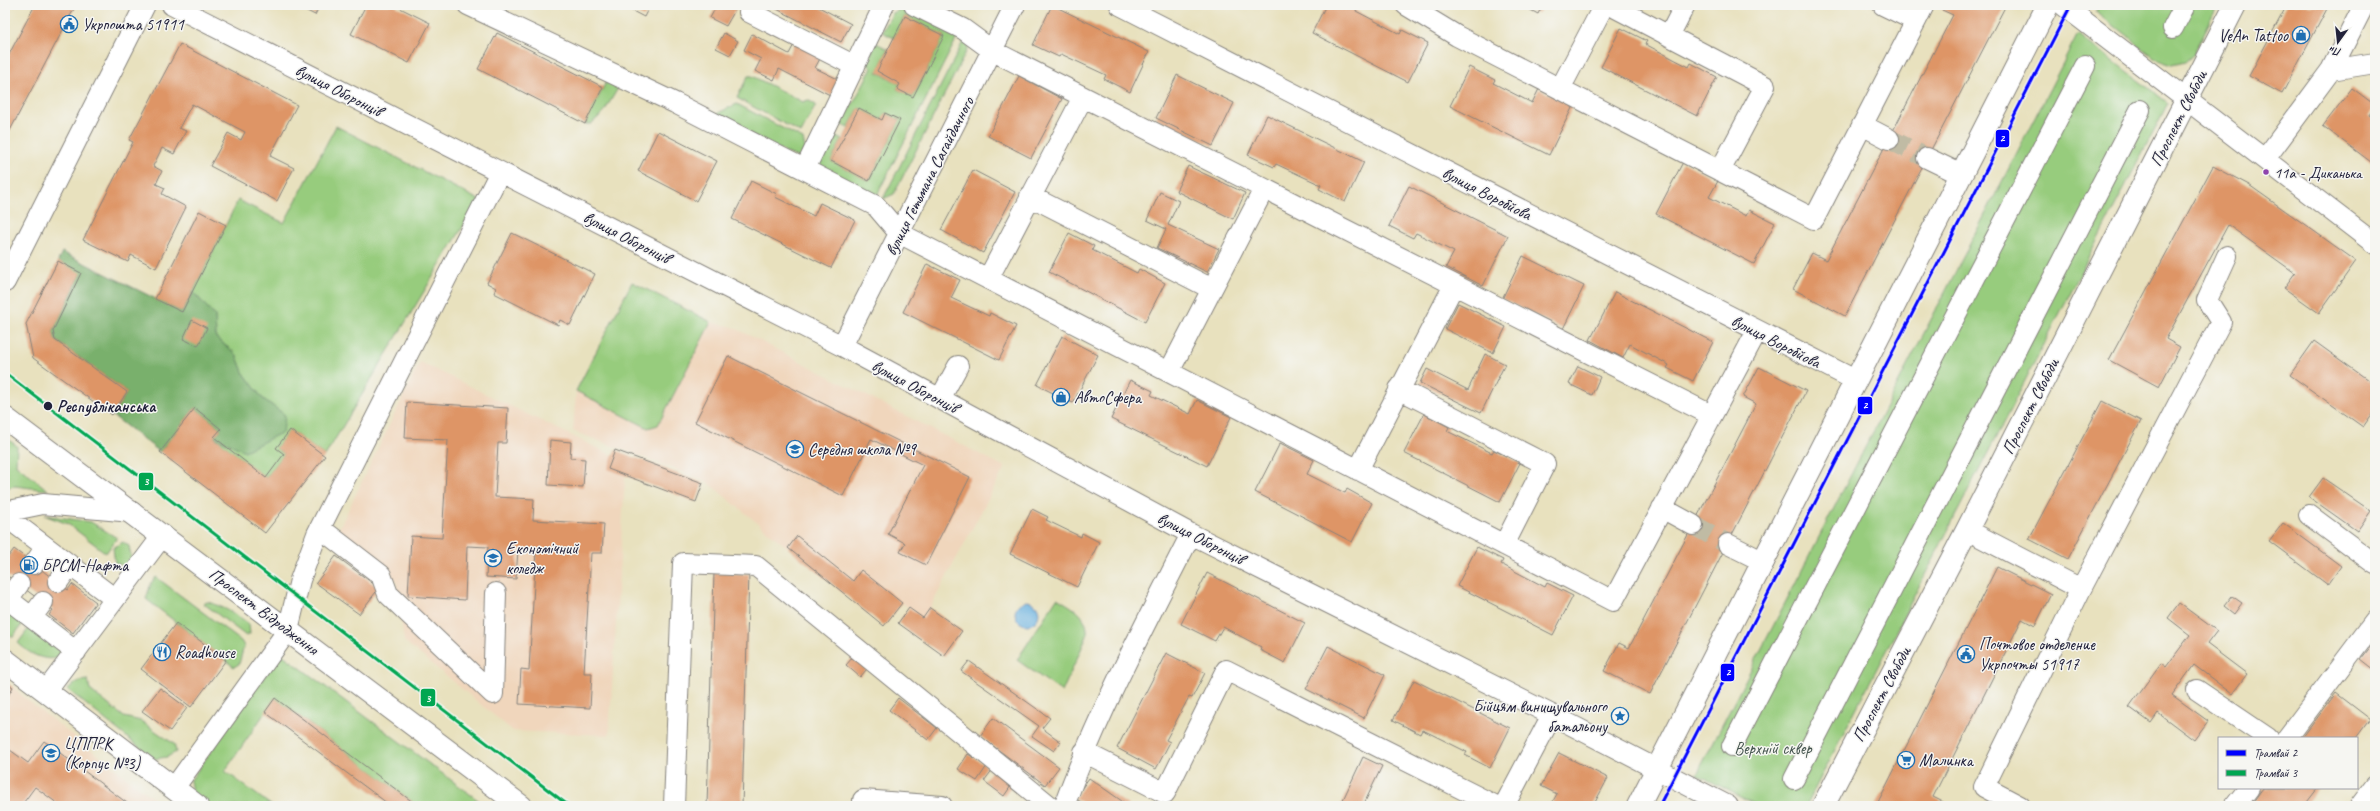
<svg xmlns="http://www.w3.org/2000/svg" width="2380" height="811" viewBox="0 0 2380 811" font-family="Caveat,sans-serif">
	<rect width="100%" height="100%" fill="#f6f6f2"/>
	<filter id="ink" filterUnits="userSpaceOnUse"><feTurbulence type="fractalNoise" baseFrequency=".025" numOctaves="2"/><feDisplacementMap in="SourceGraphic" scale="8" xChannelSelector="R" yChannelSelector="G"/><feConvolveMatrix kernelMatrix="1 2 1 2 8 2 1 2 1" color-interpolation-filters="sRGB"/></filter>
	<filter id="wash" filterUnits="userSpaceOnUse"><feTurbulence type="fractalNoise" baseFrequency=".012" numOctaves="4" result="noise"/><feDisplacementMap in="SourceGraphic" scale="16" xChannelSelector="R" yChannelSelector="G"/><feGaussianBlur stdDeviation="0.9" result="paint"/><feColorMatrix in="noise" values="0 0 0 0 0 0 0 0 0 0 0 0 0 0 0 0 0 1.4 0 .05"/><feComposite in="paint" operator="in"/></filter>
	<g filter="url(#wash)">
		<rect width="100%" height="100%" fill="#e8e1be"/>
		<path fill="#f0d6bc" d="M632 282 711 322 733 327 1005 467 930 608 923 618 902 603 884 626 706 481 573 431 576 391Z
			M420 362 626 462 609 735 513 731 404 641 396 580 336 535Z
			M13 687 26 699 163 806H5V701Z"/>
		<path fill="#97cc7d" stroke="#5c775c" d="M2098 5H2218L2194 54 2185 62 2172 65 2158 60 2095 11Z
			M905 7 959 34 876 197 820 166 818 162 830 134 842 140 831 161 869 181 900 120 885 113 882 120 859 108 848 128 836 122 846 101 853 104 872 67 866 64 876 43 888 49 877 72 900 84 897 89 913 97 944 36 905 16 894 38 882 32 893 13Z
			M2078 34 2168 103 1806 806H1758L1697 774Z
			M965 38 968 48 894 194 883 199Z
			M609 76 621 83 604 112 591 124H585Z
			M748 76H752L803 102 808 100 816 105 801 133 737 98Z
			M737 104 803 139 805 149 800 159 716 119 718 113Z
			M336 126 479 200 325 456 290 430 276 448 284 454 266 478 214 437 285 415 262 398 243 372 236 354 216 338 215 316 193 292 238 200 284 223Z
			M632 282 711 322 658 425 648 428 576 391Z
			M5 437 17 446 16 465 48 490 15 486 5 488Z
			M44 515 91 522 117 538 106 553 68 524Z
			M123 542 129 546 131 558 125 566 115 563 113 548Z
			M156 577 241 641 244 646 239 664 234 667 146 599 151 583Z
			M1057 598C1073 608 1089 615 1087 636L1062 692 1017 660Z
			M208 602C224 607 236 614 249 624L250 634 246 636 203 603Z
			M5 610 23 623 13 637 5 631Z
			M29 628 63 652 62 657C44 662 31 655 18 643Z
			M283 655 486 806H418L275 698 225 771 272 806H204L192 792 190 781 279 656Z
			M88 680 90 690 124 717 141 721 174 744 176 752 167 757 154 759 67 689 79 681Z"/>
		<path fill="#79b06c" stroke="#4e6954" d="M62 252 182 312 193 292 215 316 216 338 236 354 243 372 262 398 285 415 283 432 245 451 214 437 221 429 195 408 160 452 112 415 127 392 55 340 53 331 81 274 58 261Z"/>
		<path fill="#68b0df" stroke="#45698d" d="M1015 613a12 12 0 1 1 24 0a12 12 0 1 1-24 0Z"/>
		<g id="blocks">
			<path fill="#de9566" d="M35 5H76L5 140V62Z
				M295 5H320L315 15Z
				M366 5H394L430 23 409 63 351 34Z
				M621 5H650L644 17Z
				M717 5H738L726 26 710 18Z
				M769 5H815L851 24 841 42Z
				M1052 5 1149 52 1130 92 1104 79 1106 75 1061 54 1059 57 1033 45Z
				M1326 5H1353L1357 7 1356 11 1400 34 1402 30 1428 43 1408 82 1312 33Z
				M1521 5H1541L1542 6 1538 14Z
				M1944 5H2006L1845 316 1793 289 1812 253 1826 260 1953 15 1942 10Z
				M2287 5H2329L2282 94 2249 76Z
				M905 16 944 36 913 97 897 89 900 84 877 71Z
				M1621 28 1647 41 1645 44 1689 67 1691 63 1717 77 1697 116 1601 67Z
				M497 33 603 87 585 124 478 69Z
				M724 33 738 41 730 55 716 48Z
				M752 34 789 54 797 39 823 53 815 68 840 80 832 96 779 69 774 80 755 71 761 59 744 50Z
				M180 44 297 105 270 156 294 168 277 201 210 166 228 133 241 140 245 132 192 104 179 128 186 131 174 154 162 148 153 166 162 171 156 184 165 188 162 194 186 207 156 268 131 255 128 262 83 240 133 142 129 140Z
				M1469 67 1495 80 1493 83 1532 103 1539 89 1573 106 1549 155 1450 106Z
				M1177 75 1234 103 1213 146 1156 118Z
				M1019 76 1062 99 1031 158 988 136Z
				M2352 88 2375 105 2369 115 2375 120V165L2323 126Z
				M859 108 882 120 885 113 900 120 869 181 831 161Z
				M1267 115 1364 162 1345 202 1319 189 1321 185 1276 164 1274 167 1248 155Z
				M658 131 717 161 696 201 638 171Z
				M1683 162 1718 181 1709 197 1746 216 1749 210 1775 223 1754 264 1656 214Z
				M1188 166 1245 193 1233 219 1176 191Z
				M2213 166 2249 185 2356 261 2319 313 2284 288 2295 273 2228 225 2166 339 2180 347 2159 387 2109 360Z
				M973 170 1015 192 983 253 941 230Z
				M751 181 777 194 775 197 814 216 820 203 855 220 831 268 732 219Z
				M1409 186 1508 236 1483 286 1446 267 1454 252 1416 233 1413 238 1389 226Z
				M1160 192 1179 201 1168 225 1219 249 1207 272 1157 248 1166 229 1147 220Z
				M199 211 226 225 182 312 155 299Z
				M512 233 595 274 570 325 560 320 558 325 494 293 496 288 487 283Z
				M1069 233 1094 246 1092 250 1137 273 1139 269 1165 283 1145 322 1049 272Z
				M1523 256 1584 286 1563 329 1502 299Z
				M58 261 81 273 53 331 55 340 127 392 112 415 33 358 26 324Z
				M927 264 960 280 951 298 989 316 990 313 1016 326 999 360 903 312Z
				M1615 292 1713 342 1693 381 1667 368 1669 365 1630 344 1623 358 1590 340Z
				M1458 303 1506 327 1493 353 1445 329Z
				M192 320 207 328 198 346 183 339Z
				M1062 336 1098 355 1073 403 1037 385Z
				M2314 341 2375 385V410L2363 427 2290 375Z
				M1485 354 1505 364 1481 413 1420 383 1427 369 1468 390Z
				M728 356 970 477 926 565 900 552 905 543 888 534 923 465 871 439 843 496 695 422Z
				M1578 366 1600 377 1592 395 1569 384Z
				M1759 367 1806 391 1650 694 1604 671 1619 643 1629 648 1756 404 1743 397Z
				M1130 380 1153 391 1151 395 1190 414 1197 400 1231 417 1207 466 1111 419Z
				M2102 401 2141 421 2068 559 2029 539Z
				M407 402 508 408 506 443H498L495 497 534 499 533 520 604 524 602 553H591L584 673H592L590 708 519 704 521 669 529 670 536 550 518 549 516 579 486 577 488 547 467 546 465 600 408 596 411 536 442 538 448 440 405 438Z
				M195 408 221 429 214 437 266 478 284 454 276 448 290 430 325 456 265 533 160 452Z
				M1424 414 1449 427 1447 431 1492 453 1494 450 1520 463 1500 502 1404 453Z
				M550 440 571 442 570 458 585 459 583 487 548 485Z
				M1280 443 1314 460 1307 474 1345 493 1347 489 1372 503 1352 542 1255 492Z
				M615 450 703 483 696 502 608 469Z
				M2323 478 2371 511 2357 531 2309 497Z
				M1032 509 1048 517 1046 520 1081 537 1082 533 1099 542 1077 587 1010 554Z
				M2283 523 2341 566 2328 585 2269 541Z
				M797 536 853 581 861 570 902 603 884 626 788 548Z
				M1477 547 1503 560 1501 564 1545 587 1547 583 1573 596 1553 635 1457 586Z
				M14 549 68 590 72 584 96 602 73 633 49 615 53 610 5 574V561Z
				M336 556 379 588 359 614 316 583Z
				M1997 567 2051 594 2035 626 2022 619 1933 797 1951 806H1876Z
				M714 573 749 574 742 806H707Z
				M1207 573 1305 623 1285 663 1260 650 1261 647 1223 627 1215 641 1181 624Z
				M2232 596 2242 603 2234 614 2224 606Z
				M2179 603 2217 631 2207 644 2247 674 2232 694 2194 665 2172 695 2208 721 2194 740 2158 713 2151 723 2129 707 2161 663 2166 667 2190 635 2168 618Z
				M909 608 923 618 930 608 962 631 944 656 898 623Z
				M176 623 226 660 191 707 141 669Z
				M2375 641V670L2361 659Z
				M1328 646 1385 675 1364 718 1306 689Z
				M1166 653 1205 673 1192 698 1189 697 1166 740 1170 742 1156 769 1117 748Z
				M853 657 867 669 860 677 846 665Z
				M969 661 1050 718 1042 728 1061 742 1054 751 1032 736 1039 726 961 671Z
				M1414 680 1510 728 1490 768 1465 755 1467 752 1427 732 1422 730 1420 734 1393 720Z
				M5 682 13 687 5 701Z
				M160 688 187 708 170 731 142 711Z
				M2336 693 2370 719 2356 738H2302Z
				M275 698 418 806H391L265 712Z
				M898 698 937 728 928 740 889 710Z
				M993 718 1059 767 1045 785 980 736Z
				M44 741 131 806H61L35 787 21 806H5V756L10 750 28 763Z
				M1559 753 1608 778 1593 806H1550L1557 794 1541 786Z
				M968 754 987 766 977 781 958 769Z
				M1363 757 1382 766 1363 806H1340Z
				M993 769 1013 783 1004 796 984 781Z
				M1089 778 1129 806H1087L1075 798Z
				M2263 788H2318L2304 806H2250Z"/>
		</g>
	</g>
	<g filter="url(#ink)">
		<use href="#blocks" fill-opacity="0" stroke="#85827c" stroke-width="1"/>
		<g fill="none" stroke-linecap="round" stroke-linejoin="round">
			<path stroke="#c0bba4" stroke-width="20" stroke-dasharray="20 10" stroke-linecap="butt" d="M1889 139 1927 158
				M1693 525 1728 544"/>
			<defs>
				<path id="minor" d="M172 5 842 346 1191 534 1552 715 1728 806
					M468 5 675 103 876 206 899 233 1613 601 1757 331
					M914 5 963 29 993 51 1711 415
					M1120 5 1855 380
					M1406 5 1457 36 1814 219 1916 21
					M1610 5 1765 86 1720 171
					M1883 5 1916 21 1924 5
					M2063 5 2375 244
					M749 12 855 66
					M2173 28 2185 5
					M1669 36 1685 5
					M2331 70 2375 63
					M1560 89 1604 5
					M1862 125 1889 139
					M1927 158 1960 174
					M2265 159 2331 70 2364 5
					M805 169 884 5
					M1030 196 1212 289 1169 372
					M988 279 1083 97
					M5 282 145 5
					M1212 289 1264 189
					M842 346 1015 5
					M1399 389 1545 464 1504 545
					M940 399 958 366
					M1358 470 1454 285
					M1662 508 1693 525
					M5 514 9 511 43 504 132 512
					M2309 515 2375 564
					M5 516 115 599
					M320 528 381 575 388 594 493 694 496 593
					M1967 530 2081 589
					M1728 544 1764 562
					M34 564 46 547
					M58 582 70 565
					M5 597 76 652
					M8 599 19 584
					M32 617 43 602
					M2197 690 2268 738
					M46 691 163 535
					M2287 738 2375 621
					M1732 746 2085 66
					M1084 752 1165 793 1226 670 1496 806
					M1794 779 2140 110
					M174 788 288 630 300 580 317 534 500 172
					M674 806 683 563 756 566 1050 806
					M863 806V800L942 806
					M1064 806C1098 712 1146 623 1191 534
					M1504 806 1552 715
					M2020 806 1984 787 2081 589 2221 322 2207 300 2227 256
					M2235 806 2249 788
					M2360 806 2375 786"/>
				<path id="major" d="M5 418 521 806
					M5 660 197 806
					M1638 806 2048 5
					M1823 806 1967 530 2235 5"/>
			</defs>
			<use href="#minor" stroke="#85827c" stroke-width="22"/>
			<use href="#major" stroke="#85827c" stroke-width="24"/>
			<use href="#minor" stroke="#fff" stroke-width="20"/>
			<use href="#major" stroke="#fff" stroke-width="22"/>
			<defs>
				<path id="tram-1" d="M1659 806 2071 5"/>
				<path id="tram-2" d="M5 373 569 806"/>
			</defs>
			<use href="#tram-1" stroke="#f6f6f2" stroke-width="6"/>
			<use href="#tram-2" stroke="#f6f6f2" stroke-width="6"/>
			<use href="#tram-1" stroke="#00f" stroke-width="3"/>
			<use href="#tram-2" stroke="#00a651" stroke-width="3"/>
		</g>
	</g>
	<defs>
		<symbol id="civic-ring" viewBox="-11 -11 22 22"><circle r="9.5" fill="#f6f6f2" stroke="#1f6fb2" stroke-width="1.5"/><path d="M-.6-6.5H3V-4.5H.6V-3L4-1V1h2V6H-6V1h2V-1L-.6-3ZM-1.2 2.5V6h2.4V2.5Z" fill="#1f6fb2"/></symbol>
		<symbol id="shop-ring" viewBox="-11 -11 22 22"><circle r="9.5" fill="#f6f6f2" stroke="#1f6fb2" stroke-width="1.5"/><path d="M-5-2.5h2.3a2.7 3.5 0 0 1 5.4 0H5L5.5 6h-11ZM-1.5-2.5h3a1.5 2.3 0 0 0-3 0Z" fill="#1f6fb2"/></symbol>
		<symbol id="school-ring" viewBox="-11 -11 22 22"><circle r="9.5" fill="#f6f6f2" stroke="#1f6fb2" stroke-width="1.5"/><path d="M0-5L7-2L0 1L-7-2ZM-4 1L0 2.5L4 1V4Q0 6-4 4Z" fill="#1f6fb2"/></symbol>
		<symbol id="university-ring" viewBox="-11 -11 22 22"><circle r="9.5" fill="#f6f6f2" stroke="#1f6fb2" stroke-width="1.5"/><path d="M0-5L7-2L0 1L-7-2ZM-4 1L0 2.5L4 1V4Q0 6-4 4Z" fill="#1f6fb2"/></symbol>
		<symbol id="fuel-ring" viewBox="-11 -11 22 22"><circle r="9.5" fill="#f6f6f2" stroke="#1f6fb2" stroke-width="1.5"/><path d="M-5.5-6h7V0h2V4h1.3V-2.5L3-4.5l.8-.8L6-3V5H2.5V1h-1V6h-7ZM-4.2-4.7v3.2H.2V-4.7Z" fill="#1f6fb2"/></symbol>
		<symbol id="restaurant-ring" viewBox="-11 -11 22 22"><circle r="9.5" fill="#f6f6f2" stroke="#1f6fb2" stroke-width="1.5"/><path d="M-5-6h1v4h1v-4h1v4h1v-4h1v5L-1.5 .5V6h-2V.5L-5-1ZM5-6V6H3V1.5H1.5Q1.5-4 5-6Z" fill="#1f6fb2"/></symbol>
		<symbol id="sight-ring" viewBox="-11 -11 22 22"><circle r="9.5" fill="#f6f6f2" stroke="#1f6fb2" stroke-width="1.5"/><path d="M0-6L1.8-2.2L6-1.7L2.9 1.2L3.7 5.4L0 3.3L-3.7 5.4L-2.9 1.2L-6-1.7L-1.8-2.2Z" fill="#1f6fb2"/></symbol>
		<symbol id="supermarket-ring" viewBox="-11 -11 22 22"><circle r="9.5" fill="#f6f6f2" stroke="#1f6fb2" stroke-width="1.5"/><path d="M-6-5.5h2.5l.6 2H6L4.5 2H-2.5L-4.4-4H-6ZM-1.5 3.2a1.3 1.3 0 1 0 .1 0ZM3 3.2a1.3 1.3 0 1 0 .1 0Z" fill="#1f6fb2"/></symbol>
	</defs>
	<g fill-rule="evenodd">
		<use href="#civic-ring" x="59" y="14" width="20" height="20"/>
		<use href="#shop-ring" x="2291" y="25" width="20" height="20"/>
		<use href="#shop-ring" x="1051" y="387" width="20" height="20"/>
		<use href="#school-ring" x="785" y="439" width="20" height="20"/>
		<use href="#university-ring" x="483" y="548" width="20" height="20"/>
		<use href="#fuel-ring" x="19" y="555" width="20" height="20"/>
		<use href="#restaurant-ring" x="152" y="642" width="20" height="20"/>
		<use href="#civic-ring" x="1956" y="644" width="20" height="20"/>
		<use href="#sight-ring" x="1610" y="706" width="20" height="20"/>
		<use href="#university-ring" x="41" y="743" width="20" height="20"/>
		<use href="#supermarket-ring" x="1896" y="750" width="20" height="20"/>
	</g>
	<circle fill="#8e44ad" stroke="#f6f6f2" stroke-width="1.5" cx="2266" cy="172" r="3.5"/>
	<circle fill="#22223b" stroke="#f6f6f2" stroke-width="1.5" cx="48" cy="406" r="5"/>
	<g text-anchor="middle" stroke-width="3" stroke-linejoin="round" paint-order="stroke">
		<g font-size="16" fill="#22223b" stroke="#f6f6f2" text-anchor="start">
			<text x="2274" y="178">11а - Диканька</text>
		</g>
		<g font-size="17" fill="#22223b" stroke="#f6f6f2" text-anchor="start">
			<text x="82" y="30">Укрпошта 51911</text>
			<text x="2288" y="41" text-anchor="end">VeAn Tattoo</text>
			<text x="1074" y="403">АвтоСфера</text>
			<text x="808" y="455">Середня школа №9</text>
			<text x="506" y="554">Економічний<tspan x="506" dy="20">коледж</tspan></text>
			<text x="42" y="571">БРСМ-Нафта</text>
			<text x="1979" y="650">Почтовое отделение<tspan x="1979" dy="20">Укрпочты 51917</tspan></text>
			<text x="175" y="658">Roadhouse</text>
			<text x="1607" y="712" text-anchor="end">Бійцям винищувального<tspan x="1607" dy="20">батальону</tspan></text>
			<text x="64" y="749">ЦППРК<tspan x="64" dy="20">(Корпус №3)</tspan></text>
			<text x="1919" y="766">Малинка</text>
		</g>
		<g font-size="17" fill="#22223b" stroke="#f6f6f2">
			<text transform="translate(339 90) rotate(27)" y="6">вулиця Оборонців</text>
			<text transform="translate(2178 118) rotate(-63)" y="6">Проспект Свободи</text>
			<text transform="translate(929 176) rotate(-63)" y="6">вулиця Гетьмана Сагайдачного</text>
			<text transform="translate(1487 193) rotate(27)" y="6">вулиця Воробйова</text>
			<text transform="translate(627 237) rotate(27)" y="6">вулиця Оборонців</text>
			<text transform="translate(1776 341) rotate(27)" y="6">вулиця Воробйова</text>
			<text transform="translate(915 386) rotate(28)" y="6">вулиця Оборонців</text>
			<text transform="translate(2030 406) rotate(-63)" y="6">Проспект Свободи</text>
			<text transform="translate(1201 538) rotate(27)" y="6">вулиця Оборонців</text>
			<text transform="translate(264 611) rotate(37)" y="6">Проспект Відродження</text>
			<text transform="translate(1881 694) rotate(-62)" y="6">Проспект Свободи</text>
		</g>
		<g font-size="17" font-weight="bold" fill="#22223b" stroke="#f6f6f2" text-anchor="start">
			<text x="57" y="412">Республіканська</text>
		</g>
		<g font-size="17" fill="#45554f" stroke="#f6f6f2">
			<text x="1773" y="754">Верхній сквер</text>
		</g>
	</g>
	<g stroke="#f6f6f2" stroke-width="1.5">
		<rect x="1995" y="129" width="15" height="19" rx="4" fill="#00f"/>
		<rect x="1857" y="396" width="16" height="19" rx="4" fill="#00f"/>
		<rect x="138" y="472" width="16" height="19" rx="4" fill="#00a651"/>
		<rect x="1720" y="663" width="15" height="19" rx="4" fill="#00f"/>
		<rect x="420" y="688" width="16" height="19" rx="4" fill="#00a651"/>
	</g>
	<g font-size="11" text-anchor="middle" font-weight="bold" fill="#fff">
		<text x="2002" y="142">2</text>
		<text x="1865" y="409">2</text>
		<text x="146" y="485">3</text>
		<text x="1728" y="676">2</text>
		<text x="428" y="702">3</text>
	</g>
	<rect width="2380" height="811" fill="none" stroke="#f6f6f2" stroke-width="20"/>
	<rect x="2218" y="737" width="140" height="52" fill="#f6f6f2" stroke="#a1a1a9"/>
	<rect x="2226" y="750" width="20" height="6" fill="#0000ff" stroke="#a1a1a9"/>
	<text x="2254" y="757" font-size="12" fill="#22223b">Трамвай 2</text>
	<rect x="2226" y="770" width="20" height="6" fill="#00a651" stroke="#a1a1a9"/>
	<text x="2254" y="777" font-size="12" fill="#22223b">Трамвай 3</text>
	<g transform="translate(2338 42) rotate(195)" stroke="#f6f6f2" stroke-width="3" paint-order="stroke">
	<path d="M0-3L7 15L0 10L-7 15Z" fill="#22223b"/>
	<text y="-6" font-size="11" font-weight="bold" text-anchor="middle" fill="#22223b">Пн</text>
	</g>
</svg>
